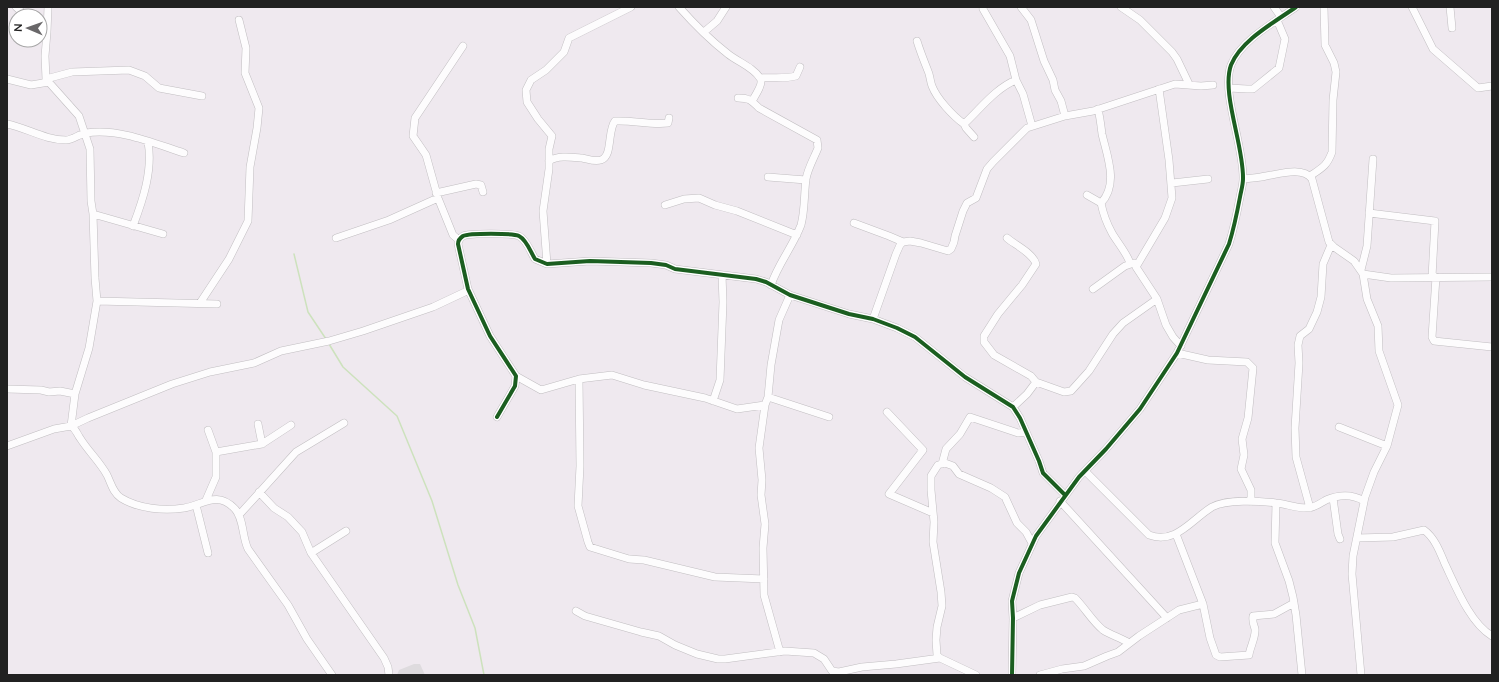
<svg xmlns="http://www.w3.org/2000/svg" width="1499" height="682" viewBox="0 0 1499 682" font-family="Mulish,sans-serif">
	<rect width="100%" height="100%" fill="#efe9ef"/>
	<path fill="#dedbde" d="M414 664H420L425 675H397L399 670Z"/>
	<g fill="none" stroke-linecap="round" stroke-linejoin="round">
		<path stroke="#cde2bd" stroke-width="1.5" d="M294 254 308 312 326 339
			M329 344 343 367 397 416 432 501 458 585 475 628 484 675"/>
		<defs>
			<path id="minor" d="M16 7 26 16
				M48 7 47 32 45 56 46 79 79 116 90 149 91 201 93 214 95 278 97 301 89 348 75 394 71 426
				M679 7C694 24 710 40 728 54 738 62 753 67 760 78 764 83 755 96 752 101
				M1021 7 1031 20 1044 61 1053 80 1055 90 1061 101 1065 116
				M1121 7 1140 20 1172 52 1177 59 1189 84
				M1274 7 1281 17
				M1412 7 1433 49 1478 88 1492 86
				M1450 7 1452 28
				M983 9 1010 56 1016 80
				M704 32 717 21 726 7
				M917 41C920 51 924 61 928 71 930 75 930 81 932 86 937 99 953 116 964 124 980 109 996 88 1016 80L1023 94 1032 126
				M760 78C772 77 785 79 796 76L800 67
				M7 79 31 85 49 82
				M46 79 72 72 129 70 145 76 159 88 202 96
				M1229 88 1247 89H1253L1279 68 1285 39 1277 20
				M1159 89 1169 160 1172 198 1165 218 1136 267 1157 299 1166 325 1173 337 1181 346
				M738 98C749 98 751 100 759 108L817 140 818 148C814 158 808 168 806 179 804 194 805 210 801 225 793 246 778 264 771 285
				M1098 109C1100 117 1101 126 1102 134 1107 156 1119 184 1101 203
				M7 124C27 128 45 140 66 140 73 140 79 134 86 133 119 128 153 143 184 153
				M964 124 966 128 974 137
				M549 161C558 155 571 157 582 158 588 159 594 162 601 160 613 156 607 131 615 121 633 120 650 125 668 123L669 118
				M1310 176C1322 168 1327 166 1332 152L1333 100 1336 72 1334 63 1325 45 1324 7
				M768 177 806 180
				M1243 179C1251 178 1258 178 1266 176 1279 174 1303 166 1312 179L1329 242 1334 247 1354 261 1363 274 1367 299 1378 326 1379 351 1398 405 1387 446 1374 472 1365 497 1353 556 1352 574 1361 675
				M1172 183 1208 179
				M436 193 476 184 481 185 483 192
				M1087 195 1101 203C1103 213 1107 224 1112 233 1117 242 1129 256 1130 264
				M665 205 684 199 699 198 715 205 737 211 797 235
				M1369 213 1435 221 1432 277
				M93 214 163 234
				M854 223 889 236 903 242 910 241 921 243 948 251 951 249 954 242 955 236 963 211 967 203 976 198 987 169 993 162 1027 128 1065 116 1093 111 1175 84 1201 86 1213 85
				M133 226C143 200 153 170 148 142
				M336 238 389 220 438 198
				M1007 238C1015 245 1033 253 1036 264L1022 285 998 314 984 336V342L994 355 1031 376 1036 382 1027 394 1013 407
				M459 240 453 235 438 198 426 155 413 136 415 118 463 46
				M547 264 543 211 549 169V149L552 136 538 119 527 102 526 90 531 80 546 70 564 52 569 38 631 7
				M1361 270 1367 246 1373 159
				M1363 274 1391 278 1492 277
				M1436 277 1432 337 1434 341 1492 347
				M1093 289 1125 266 1134 263
				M97 301 217 304
				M200 303 229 259 248 221 250 167 257 128 259 108 245 73 246 48 239 20
				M873 319 896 254 900 245 903 242
				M1177 353 1208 360 1247 362 1253 368 1248 418 1242 439 1244 455 1241 469 1251 490V502
				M516 376 541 390 579 379 612 375 644 385 705 398 737 409 765 405
				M579 379 580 466 578 506 588 542 590 547 629 559 644 560 715 577 764 579
				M1036 382 1064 392 1071 391 1089 371 1113 334 1123 323 1157 299
				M7 389 41 390 49 392 60 391 75 394
				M768 397 829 417
				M713 401 720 380 723 302 722 275
				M887 412 923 450 889 494 933 513
				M497 417 515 386 516 376 490 336 468 289 458 244C458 241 460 238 463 236 469 233 513 233 519 236 527 240 531 253 535 259L547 264 590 261 651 263 666 265 675 269 756 279 766 282 790 295 849 314 873 319 897 328 915 337 965 377 1013 407 1020 418 1039 461 1043 473 1065 495
				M258 424 262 444
				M71 426C76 429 77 434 80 438 88 451 100 462 107 475 111 483 113 493 121 498 139 509 164 511 184 508 203 505 217 490 235 509 244 519 242 537 248 549L288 605 307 639 332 675
				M1339 427 1387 446
				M7 446 54 429 71 426 88 418 172 384 210 372 254 363 281 351 329 341 363 331 433 307 467 291 468 289
				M216 452 262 444 291 425
				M942 464 946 449 960 434 970 417 1018 433 1026 432
				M1085 471 1149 535C1176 545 1192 519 1212 507 1227 499 1259 501 1276 503 1287 504 1298 509 1309 508 1315 507 1321 503 1326 500 1338 495 1352 494 1364 501
				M259 492 274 508 288 517 302 532 311 553
				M1333 498 1338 534 1340 539
				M206 500 216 477V452L208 430
				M1060 501 1167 618
				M1276 503 1275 543 1289 581 1293 597 1296 615 1302 675
				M196 505 208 553
				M1310 508 1296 457 1295 428 1299 363 1298 345 1300 336 1309 329 1317 312 1321 297 1323 264 1331 245
				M239 515 296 452 344 423
				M346 531 311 553 384 658 388 667 389 675
				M1176 534 1203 604 1210 638 1216 655 1220 657 1249 655C1250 647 1256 637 1255 629 1254 625 1252 622 1253 616L1274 614 1294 603
				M1357 538 1393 537 1424 530C1435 538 1440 552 1445 564 1456 587 1470 623 1492 636
				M576 611 585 616 641 632 659 636 675 645 697 654 718 659H725L785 651 814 653 824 659 832 671 839 672 862 667 896 664 940 658 976 675
				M1013 618 1040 605 1072 597 1075 598C1085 608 1092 621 1103 630 1111 635 1121 638 1129 643
				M780 652 764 595 763 548 765 524 761 495 762 480 759 448 765 405 768 397 771 365 779 320 790 295
				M940 658 937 655 936 640 937 627 942 606 941 592 933 542 934 522 931 490V476L938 465 945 463 953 466 959 474 991 488 1005 497 1017 523 1026 532 1032 543
				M1012 675 1013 618 1012 601 1019 573 1036 536 1079 477 1106 449 1140 409 1177 353 1229 244C1234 228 1237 213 1240 197 1241 191 1243 185 1243 179 1244 146 1221 93 1231 65 1241 40 1275 22 1296 7
				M1040 675 1062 669 1084 666 1107 656 1118 652 1139 636 1179 610 1203 604"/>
		</defs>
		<use href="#minor" stroke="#c1bec1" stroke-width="8"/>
		<use href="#minor" stroke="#fdfcfd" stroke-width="7"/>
		<defs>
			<path id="cycleway" d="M497 417 515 386 516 376 490 336 468 289 458 244C458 241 460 238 463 236 469 233 513 233 519 236 527 240 531 253 535 259L547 264 590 261 651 263 666 265 675 269 756 279 766 282 790 295 849 314 873 319 897 328 915 337 965 377 1013 407 1020 418 1039 461 1043 473 1065 495
				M1012 675 1013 618 1012 601 1019 573 1036 536 1079 477 1106 449 1140 409 1177 353 1229 244C1234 228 1237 213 1240 197 1241 191 1243 185 1243 179 1244 146 1221 93 1231 65 1241 40 1275 22 1296 7"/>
		</defs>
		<use href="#cycleway" stroke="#fff" stroke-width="6"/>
		<use href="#cycleway" stroke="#1b5e20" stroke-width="4"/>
	</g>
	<rect width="1499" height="682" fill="none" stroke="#212121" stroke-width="16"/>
	<g transform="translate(28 28) rotate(272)"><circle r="19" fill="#ffffff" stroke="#a6a6a6"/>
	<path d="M0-3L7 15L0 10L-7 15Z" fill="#696769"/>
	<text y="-6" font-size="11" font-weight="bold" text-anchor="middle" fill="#212121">N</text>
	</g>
</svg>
